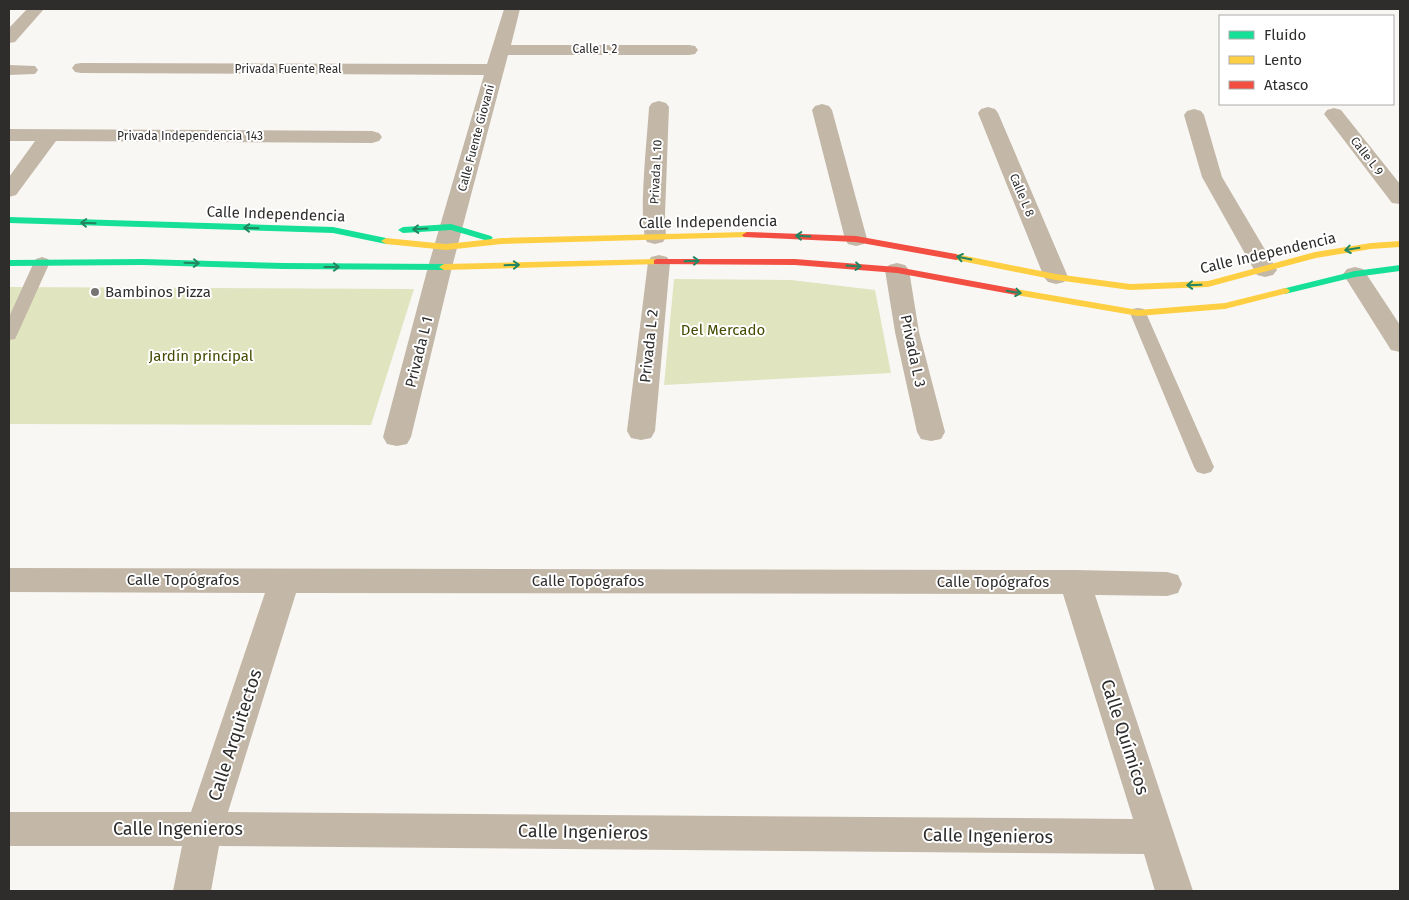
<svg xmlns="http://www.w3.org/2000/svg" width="1409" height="900" viewBox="0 0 1409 900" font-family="'Fira Sans',sans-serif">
	<rect width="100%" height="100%" fill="#f9f7f4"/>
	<path fill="#e0e4bf" d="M674 279 791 280 875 290 891 373 664 385Z
		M9 287 414 289 371 425 9 424Z"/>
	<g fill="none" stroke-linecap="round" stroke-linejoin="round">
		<path fill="#c3b7a7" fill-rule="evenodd" d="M42 257 48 259 50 262 17 335 15 339 9 340V317L34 262 36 259Z
			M1138 308 1144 309 1146 313 1214 467 1211 472 1204 474 1197 472 1194 467 1130 313 1132 309Z"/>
		<path fill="#c3b7a7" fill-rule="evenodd" d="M27 9H44L15 42 9 43V28Z
			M504 9H520L511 45H689L695 46 698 50 695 54 689 55H508L452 267 411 437 407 444 397 446 387 444 383 437 428 267 484 75 81 73 75 72 72 68 75 64 81 63 487 64Z
			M9 65 35 66 38 70 35 74 9 75Z
			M659 101 666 103 669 107 665 214 666 237 663 242 655 244 647 242C637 227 648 130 649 107L652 103Z
			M822 104 829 106 832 110 867 239 864 244 856 246 848 244 845 239 812 110 815 106Z
			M988 107 995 109 998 113 1068 277 1064 282 1056 284 1048 282 1044 277 978 113 981 109Z
			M1334 108 1341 110 1400 184V204L1392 203 1324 114 1327 110Z
			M1194 109 1201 111 1204 115 1222 177 1277 270 1273 275 1265 277 1257 275 1202 177 1184 115 1187 111Z
			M9 129 372 131 379 133 382 137 379 141 372 143 56 141 16 195 9 197V177L35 141H9Z
			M659 255 667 257 670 262 655 431 651 438 641 440 631 438 627 431 648 262 651 257Z
			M897 263 905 265 909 270 919 332 945 432 941 439 931 441 921 439 917 432 895 332 885 270 889 265Z
			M1355 267 1363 269 1400 325V352L1391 350 1343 274 1347 269Z
			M9 568 1075 570 1167 572 1178 575 1182 584 1178 593 1167 596 1095 595 1193 891H1155L1144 854 219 846 211 891H173L182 846H9V812H191L265 593 9 592ZM296 593 1063 594 1133 819 228 812Z"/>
		<path fill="#16e098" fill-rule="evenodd" d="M9 217 333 227 386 238 391 241 386 244 333 233 9 223Z
			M451 224 491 236 493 238 488 241 451 230 403 233 398 230 403 227Z
			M143 259 283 263 444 264 449 267 444 270 283 269 143 265 9 266V260Z
			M1400 265V271L1355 277 1285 294 1280 291 1282 289 1355 271Z"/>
		<path fill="#ffcf43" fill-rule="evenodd" d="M747 232 752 235 750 237 502 244 446 250 386 244 381 241 386 238 446 244 502 238Z
			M1400 241V247L1371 249 1316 258 1208 287 1130 290 1056 280 956 260 951 257 956 254 1056 274 1130 284 1208 281 1315 252 1371 243Z
			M657 259 660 260V264L444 270 439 267 444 264Z
			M1285 288 1288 289 1290 291 1288 293 1225 309 1138 316 1016 295 1011 292 1016 289 1138 310 1225 303Z"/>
		<path fill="#f24e42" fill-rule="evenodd" d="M747 232 856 236 956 254 961 257 956 260 856 242 744 237 742 235Z
			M657 259H795L897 267 1016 289 1021 292 1016 295 897 273 795 265 654 264V260Z"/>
	</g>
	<defs><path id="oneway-shaft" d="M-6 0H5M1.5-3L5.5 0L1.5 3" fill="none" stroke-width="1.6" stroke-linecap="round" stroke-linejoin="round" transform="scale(1.25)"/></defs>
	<g stroke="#228662">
		<use href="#oneway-shaft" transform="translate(88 223) rotate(-178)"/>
		<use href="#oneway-shaft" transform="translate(251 228) rotate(-178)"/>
		<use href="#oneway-shaft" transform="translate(420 229) rotate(177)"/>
		<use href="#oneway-shaft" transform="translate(803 236) rotate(-177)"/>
		<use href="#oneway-shaft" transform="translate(1352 249) rotate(171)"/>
		<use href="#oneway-shaft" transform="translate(964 258) rotate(-168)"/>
		<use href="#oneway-shaft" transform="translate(692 261) rotate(-2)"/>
		<use href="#oneway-shaft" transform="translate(192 263) rotate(2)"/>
		<use href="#oneway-shaft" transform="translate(512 265) rotate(-1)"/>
		<use href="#oneway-shaft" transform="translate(854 266) rotate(4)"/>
		<use href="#oneway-shaft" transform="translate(332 267)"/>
		<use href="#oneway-shaft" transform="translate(1194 285) rotate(178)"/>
		<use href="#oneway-shaft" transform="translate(1014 292) rotate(10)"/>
	</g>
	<circle fill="#757472" stroke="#fff" stroke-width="2" cx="95" cy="292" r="5"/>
	<g text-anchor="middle" stroke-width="4" stroke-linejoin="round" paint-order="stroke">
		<g font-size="12" fill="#2e2d2c" stroke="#fff">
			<text x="595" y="53">Calle L 2</text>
			<text x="288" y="73">Privada Fuente Real</text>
			<text x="190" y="140">Privada Independencia 143</text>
			<text transform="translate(476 138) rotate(-75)" y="4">Calle Fuente Giovani</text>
			<text transform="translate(1367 156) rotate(52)" y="4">Calle L 9</text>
			<text transform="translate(656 172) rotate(-87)" y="4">Privada L 10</text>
			<text transform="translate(1022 195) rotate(67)" y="4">Calle L 8</text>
		</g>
		<g font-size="15" fill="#2e2d2c" stroke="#fff">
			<text transform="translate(276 214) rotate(2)" y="5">Calle Independencia</text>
			<text transform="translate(708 222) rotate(-1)" y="5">Calle Independencia</text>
			<text transform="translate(1268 253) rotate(-13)" y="5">Calle Independencia</text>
			<text transform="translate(649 346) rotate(-84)" y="5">Privada L 2</text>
			<text transform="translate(913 351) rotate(78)" y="5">Privada L 3</text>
			<text transform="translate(419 352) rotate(-76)" y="5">Privada L 1</text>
			<text x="183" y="585">Calle Topógrafos</text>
			<text x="588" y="586">Calle Topógrafos</text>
			<text x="993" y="587">Calle Topógrafos</text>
		</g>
		<g font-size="15" fill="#2e2d2c" stroke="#fff" text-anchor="start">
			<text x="105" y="297">Bambinos Pizza</text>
		</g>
		<g font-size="15" fill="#464b00" stroke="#fff">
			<text x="723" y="335">Del Mercado</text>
			<text x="201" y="361">Jardín principal</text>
		</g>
		<g font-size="18" fill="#2e2d2c" stroke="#fff">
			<text transform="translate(235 735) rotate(-72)" y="6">Calle Arquitectos</text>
			<text transform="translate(1125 737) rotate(72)" y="6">Calle Químicos</text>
			<text x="178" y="835">Calle Ingenieros</text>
			<text transform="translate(583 832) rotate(1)" y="6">Calle Ingenieros</text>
			<text transform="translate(988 836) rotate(1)" y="6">Calle Ingenieros</text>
		</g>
	</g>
	<rect width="1409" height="900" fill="none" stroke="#2e2d2c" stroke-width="20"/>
	<rect x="1219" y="15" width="175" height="90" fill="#ffffff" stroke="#ababab"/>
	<rect x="1229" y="31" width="25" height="8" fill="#16e098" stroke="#ababab"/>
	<text x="1264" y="40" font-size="15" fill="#2e2d2c">Fluido</text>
	<rect x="1229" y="56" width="25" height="8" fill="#ffcf43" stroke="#ababab"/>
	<text x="1264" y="65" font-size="15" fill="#2e2d2c">Lento</text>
	<rect x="1229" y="81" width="25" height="8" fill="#f24e42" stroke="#ababab"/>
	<text x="1264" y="90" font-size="15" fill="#2e2d2c">Atasco</text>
</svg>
